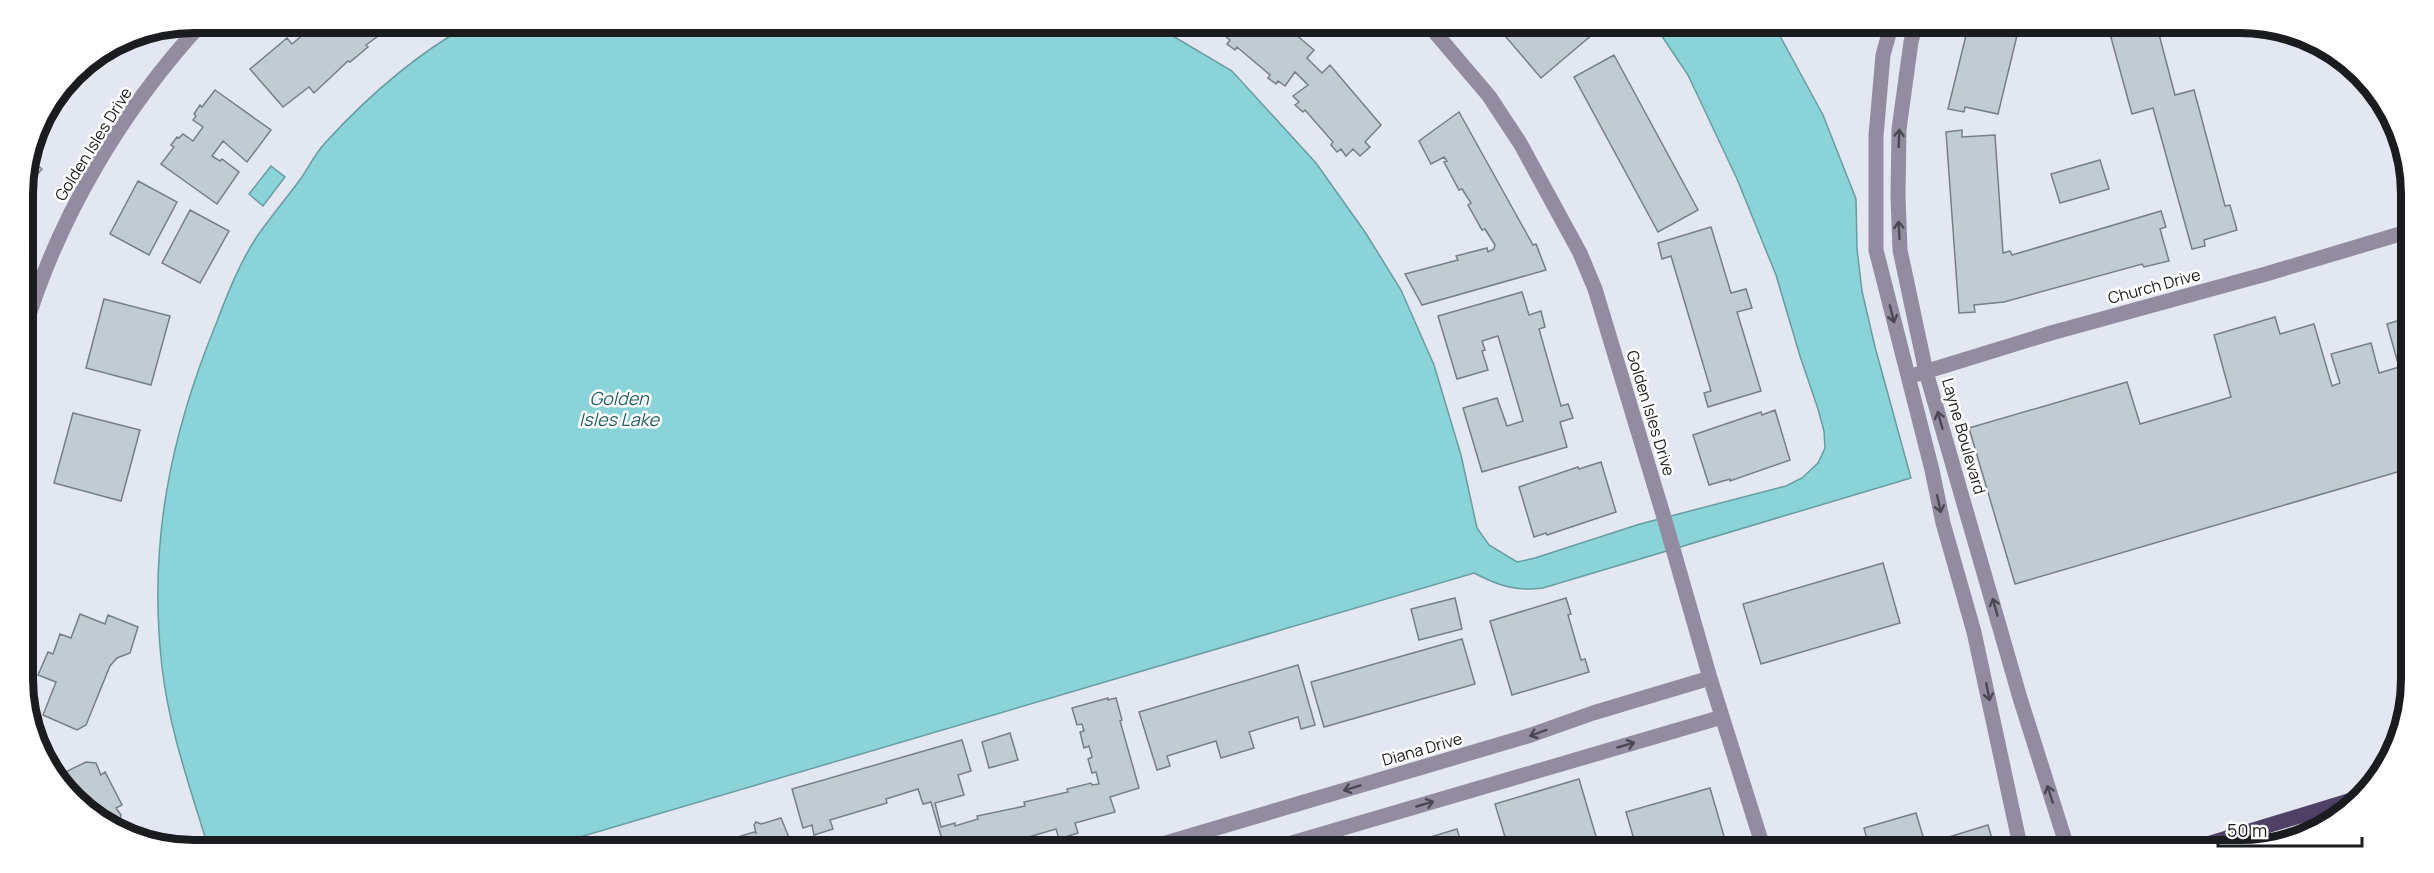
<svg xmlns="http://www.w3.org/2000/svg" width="2434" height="873" viewBox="0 0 2434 873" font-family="Manrope,sans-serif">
	<rect width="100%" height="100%" fill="#e3e7f2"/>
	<path fill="#8ad3d9" stroke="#689ca1" stroke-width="1.5" d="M472 23H1151L1232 71 1316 163 1365 232 1401 290 1434 365 1461 455 1477 528 1489 545 1517 562 1535 558 1640 524 1786 486 1802 478 1818 463 1825 448 1824 431 1818 409 1800 356 1776 275 1737 179 1688 75 1653 23H1773L1823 115 1856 199 1857 249 1862 291 1875 347 1911 478 1543 588C1516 592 1497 585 1474 573L536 850H209C191 790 169 730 162 667 148 545 170 436 216 324 227 295 239 264 256 238 269 219 285 200 299 181 308 169 315 153 326 142 368 96 418 53 472 23Z
		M271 166 285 177 263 206 249 194Z"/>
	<path fill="#c1cbd2" stroke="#767f85" stroke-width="1.5" d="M317 23H396L366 45 368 47 350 62 348 61 314 93 309 87 283 107 250 69 287 38 292 44Z
		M1232 23H1282L1314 50 1307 58 1322 73 1330 65 1381 125 1365 142 1370 147 1360 156 1353 149 1346 156 1341 149 1337 152 1331 145 1333 142 1305 110 1303 112 1295 105 1299 102 1293 96 1308 85 1295 72 1285 86 1278 81 1276 84 1268 78 1270 75 1237 47 1235 50 1227 44 1230 40 1224 35Z
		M1494 23H1606L1541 78Z
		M1969 23H2020L1998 114 1965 107 1964 112 1948 109Z
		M2107 23H2156L2175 95 2194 90 2225 206 2230 205 2237 230 2204 240 2205 246 2192 249 2153 108 2132 114Z
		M1614 55 1698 210 1658 232 1574 77Z
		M215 90 271 130 247 162 223 141 212 156 220 161 222 159 239 172 217 204 161 164 174 147 171 145 177 137 179 138 183 134 193 141 203 127 193 120 196 116 194 114 200 105 202 107Z
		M1459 112 1533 245 1536 244 1546 270 1422 305 1405 274 1458 260 1456 256 1487 248 1488 252 1494 249 1495 245 1485 229 1482 230 1468 205 1471 203 1462 189 1459 190 1444 162 1447 161 1444 157 1431 164 1419 141Z
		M1962 130V137L1995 135 2003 253 2010 251 2012 255 2161 211 2166 227 2160 229 2169 261 2144 267 2142 264 2004 302 1974 305 1975 312 1959 313 1946 132Z
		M29 158 42 169 28 184 32 188 23 199V183Z
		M2100 160 2109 189 2060 203 2051 174Z
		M138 181 177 202 149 255 110 234Z
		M190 210 229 231 200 283 162 263Z
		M1711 227 1731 293 1746 289 1752 308 1737 312 1761 391 1708 407 1704 393 1711 391 1671 256 1662 259 1658 243Z
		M1522 292 1529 315 1541 311 1545 327 1539 329 1561 406 1568 404 1573 418 1560 422 1567 447 1482 472 1463 408 1497 398 1507 426 1523 421 1498 336 1482 341 1485 350 1482 351 1488 370 1457 379 1438 316Z
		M104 299 170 316 151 385 86 368Z
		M2275 317 2280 334 2314 324 2332 386 2340 383 2331 354 2371 343 2379 373 2399 367 2387 324 2410 317 2411 468 2015 584 1969 428 2127 382 2140 424 2231 397 2214 335Z
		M1775 410 1790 460 1730 481V479L1709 485 1693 435 1761 412 1762 415Z
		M73 413 140 430 121 501 54 483Z
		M1601 462 1616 512 1547 535 1546 533 1534 537 1519 487 1578 467 1579 469Z
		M1883 563 1900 623 1761 664 1743 604Z
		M1455 598 1462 629 1419 640 1411 609Z
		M1566 598 1571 614 1568 615 1581 660 1585 659 1589 672 1512 695 1490 621Z
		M80 614 105 624 108 615 138 627 130 653 117 658 110 666 86 725 77 730 43 715 56 682 38 675 48 652 53 654 60 634 71 638Z
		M1462 639 1475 684 1324 727 1311 682Z
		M1298 665 1315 725 1301 729 1298 717 1249 732 1254 748 1221 758 1216 741 1167 756 1170 766 1157 770 1139 712Z
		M1108 698V700L1116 698 1122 720 1120 721 1139 788 1110 797 1115 812 1075 823 1078 833 1059 839 1056 829 984 850H945L931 802 923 804 918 789 886 799 887 803 830 820 833 829 814 835 812 825 803 828 792 789 962 740 971 771 958 775 964 795 935 803 941 827 955 823V826L978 819 977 816 1025 806 1024 802 1068 792 1067 789 1091 783 1092 785 1099 784 1096 772 1092 773 1088 759 1092 757 1089 746 1084 748 1080 732 1084 731 1082 724 1077 725 1072 708Z
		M1010 733 1018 760 989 768 982 742Z
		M86 762 96 763 101 775 105 772 122 805 116 808 121 815 119 827 65 792 57 776Z
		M1579 779 1600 850H1509L1495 804Z
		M1710 788 1728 850H1637L1626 812Z
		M1916 813 1927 850H1870L1864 828Z
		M781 818 794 850H691L712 845 713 848 722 846 721 842 754 832 756 833 754 825 756 822 761 824Z
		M1988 825 1994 846 1980 850H1942L1939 840Z
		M1457 829 1463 850H1388Z"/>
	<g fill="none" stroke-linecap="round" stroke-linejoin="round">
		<path stroke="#938ca1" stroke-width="15" d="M1427 23 1489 96 1520 143 1580 253 1595 289 1663 514 1710 678 1764 850
			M1892 23 1883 55 1876 136V250L1932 470 1943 523 1974 632 2021 850
			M1916 23 1911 42 1899 129 1898 196 1900 250 1926 372 2020 698 2068 850
			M24 331C58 217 122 110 202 23
			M1918 374 2051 333 2266 274 2410 231
			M1142 850 1531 735 1593 713 1710 678
			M1268 850 1722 717"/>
		<path stroke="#4f4166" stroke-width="15" d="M2188 850 2355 799"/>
	</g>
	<defs><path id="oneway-shaft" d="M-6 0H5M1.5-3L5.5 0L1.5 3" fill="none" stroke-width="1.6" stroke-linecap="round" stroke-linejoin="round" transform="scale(1.5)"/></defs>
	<g stroke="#4a4953">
		<use href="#oneway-shaft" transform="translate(1899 138) rotate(-88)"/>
		<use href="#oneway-shaft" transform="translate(1899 230) rotate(-93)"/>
		<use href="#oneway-shaft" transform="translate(1892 314) rotate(76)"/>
		<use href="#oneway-shaft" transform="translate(1940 420) rotate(-106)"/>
		<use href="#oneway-shaft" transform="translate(1939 504) rotate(78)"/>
		<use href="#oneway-shaft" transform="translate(1995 607) rotate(-106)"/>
		<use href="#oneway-shaft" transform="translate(1988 692) rotate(79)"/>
		<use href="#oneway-shaft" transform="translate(1538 733) rotate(160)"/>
		<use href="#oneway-shaft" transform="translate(1626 745) rotate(-16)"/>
		<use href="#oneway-shaft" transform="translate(1352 788) rotate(163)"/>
		<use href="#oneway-shaft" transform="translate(2050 794) rotate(-108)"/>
		<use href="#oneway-shaft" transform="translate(1425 804) rotate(-16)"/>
	</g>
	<g text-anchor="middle" stroke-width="5" stroke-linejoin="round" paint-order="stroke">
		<g font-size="16" fill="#1a1c1f" stroke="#fff">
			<text transform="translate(93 144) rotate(-58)" y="6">Golden Isles Drive</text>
			<text transform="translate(2154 286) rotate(-15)" y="6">Church Drive</text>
			<text transform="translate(1651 413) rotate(73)" y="6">Golden Isles Drive</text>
			<text transform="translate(1964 436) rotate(74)" y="6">Layne Boulevard</text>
			<text transform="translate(1422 749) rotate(-16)" y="6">Diana Drive</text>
		</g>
		<g font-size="18" font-style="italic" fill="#256166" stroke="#fff">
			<text x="619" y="405">Golden<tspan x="619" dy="21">Isles Lake</tspan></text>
		</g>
	</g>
	<path d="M0 0H2434V873H0ZM194 33H2240A161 161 0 0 1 2401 194V679A161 161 0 0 1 2240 840H194A161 161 0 0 1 33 679V194A161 161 0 0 1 194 33Z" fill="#fff" fill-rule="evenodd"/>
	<path fill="none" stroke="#1a1c1f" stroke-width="8" d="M194 33H2240A161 161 0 0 1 2401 194V679A161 161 0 0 1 2240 840H194A161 161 0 0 1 33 679V194A161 161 0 0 1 194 33Z"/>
	<path d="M2218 837v9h144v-9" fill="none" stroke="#1a1c1f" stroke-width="3"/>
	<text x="2227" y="837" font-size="18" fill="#1a1c1f" stroke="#ffffff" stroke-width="4.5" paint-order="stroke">50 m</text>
</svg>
